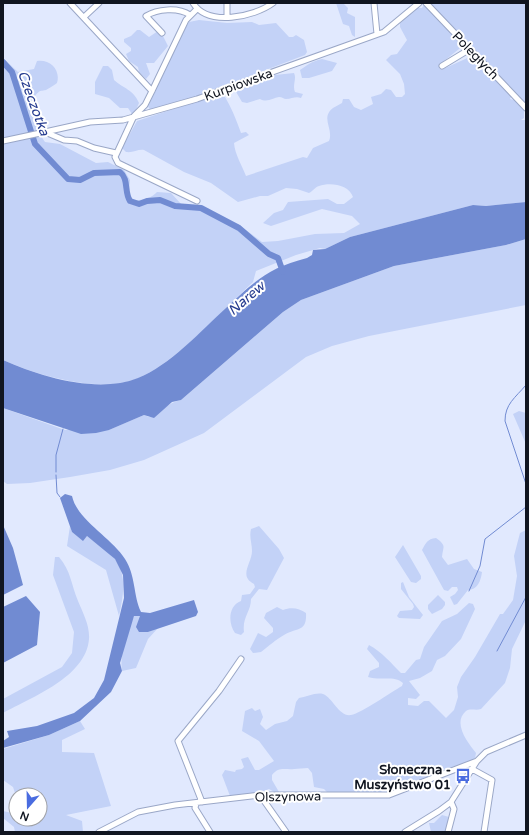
<svg xmlns="http://www.w3.org/2000/svg" width="529" height="835" viewBox="0 0 529 835" font-family="'Varela Round',sans-serif">
	<rect width="100%" height="100%" fill="#e1e9fe"/>
	<path fill="#c3d2f7" d="M336 3H343L348 8 347 13 355 17V37L352 35 349 26 343 24Z
		M425 3 464 45 439 65V68L441 70 474 55 507 90 511 97 510 99 517 101 524 108V118L521 120H526V202L486 206 473 205 350 237 325 249 320 248 296 255 256 271 253 282C223 310 176 362 139 378 100 394 39 376 3 360V58L18 72 34 69 37 61C50 59 61 70 57 83 54 85 50 88 46 90 46 90 41 91 40 91 24 101 37 131 45 142L60 144 96 163 108 162 124 170 130 180 129 192 133 200C141 201 152 198 157 192L171 193 182 205 204 207 230 223 238 224 262 242 278 241 315 234 344 233 360 224 352 216 322 209 271 226 263 223 274 213 283 210 288 202 328 199 337 204H344L353 197C349 185 331 182 319 186 315 187 313 191 309 193L297 189 286 188 268 196H260L238 202 211 183 184 172 144 150C138 149 133 153 126 152L122 148 137 121 219 94H223C231 106 236 119 241 133L246 132 249 135 234 143C235 155 242 165 246 176L303 157 307 158 313 148 329 141C334 129 320 118 333 108 336 106 339 105 342 103L343 99H349L354 107 361 110 373 104 371 97 381 94 386 89 391 90 396 97H402L405 94 404 84 400 74 386 60 391 55 397 54 407 40 400 27V23L416 8H422Z
		M428 3H526V106Z
		M199 20 227 23 252 22 259 25 276 23 289 37H293L296 35 304 40 307 52 305 55 201 95 150 110 148 106 186 27 189 22Z
		M137 30H140L149 37 158 31 161 32 168 46 154 63H146L150 74 146 79 139 72 138 67 129 61 126 54 131 51V48L124 42V39L131 36Z
		M322 59 337 63 332 71 309 78H302L300 70C309 64 310 62 322 59Z
		M103 66H108L112 70 114 80C124 89 133 89 139 103L136 110 132 114 128 108H120L109 98 95 94V82Z
		M294 73C297 79 292 85 295 92L303 94 301 98C295 96 292 99 286 99 284 99 282 97 279 97 273 98 267 103 260 99L247 103 242 102 235 90 237 87 275 75Z
		M526 239V305L369 336 332 346 306 357 204 433 144 460 110 470 70 477 30 483 7 484 3 481V408L65 430H109L144 415 149 417C161 413 168 402 181 400L283 312 301 300 394 266 506 245Z
		M519 411 526 413V444L513 414Z
		M70 526 72 532 83 540 87 536C96 543 107 550 114 558 128 574 123 598 119 616L106 570 67 546Z
		M259 526 279 549 284 558 267 590 259 589 251 599C251 612 242 617 244 632L241 635 235 633C228 623 228 606 241 601L242 595 250 594 255 587 254 584C238 576 252 563 252 551 252 543 249 537 251 529Z
		M526 530V620L512 649 510 668 505 683 481 709C476 711 470 708 466 711 452 723 468 743 476 753L475 758 466 764 393 793 329 794 324 789 314 787 312 773 308 768C303 768 299 769 294 769 285 770 279 766 272 775V780L279 792 276 793 269 789 259 793 230 796 222 775 225 770 235 772 236 770 242 769 244 767 241 759 248 757 255 770H259L274 761 259 741 242 731 245 711 252 708 255 711 260 709 263 717 260 724 266 730 275 724 287 721 293 716 296 702 299 698C306 697 316 692 323 694 333 698 339 717 351 715 362 713 391 692 402 686L403 683C394 675 380 681 368 677L370 671 379 667V663L367 649 369 645C382 652 391 663 401 673H405L416 660 420 659 424 647 442 621 457 614 469 603 473 604 475 609 461 639 445 656 437 660 432 671 420 678 409 681 420 695 416 699 408 698V705L418 706 424 701H429L446 718 454 710 458 697 457 687 461 677 475 657 500 614H503L513 600 517 576 514 556 520 533Z
		M436 538C447 546 443 546 442 557L448 565 467 559 474 569 482 572C481 581 477 590 468 590L457 604 454 605 450 597 455 594 458 590 457 587H452L448 591 444 590 422 550C426 543 427 539 436 538Z
		M403 545 421 576V579L416 583 411 582 395 557Z
		M55 557H59C71 571 71 584 78 601 83 613 90 626 89 639 86 677 32 697 3 713V699L62 667 72 653 74 632 53 575Z
		M403 582 409 597 423 615 420 619 399 618 397 616 400 611 412 610 414 607 413 604 401 589V583Z
		M438 595 445 602V605L442 609 432 614 428 609V605Z
		M277 607 283 610C291 607 299 608 306 613 307 633 296 627 284 635 275 640 269 646 261 652L253 653 250 649 258 633 266 637 273 632V628L264 618 266 613Z
		M140 615 148 632 158 628 148 639 136 668 122 671C119 653 128 632 134 616Z
		M80 721 85 729 62 740V752L94 753 111 806 66 815 82 821 83 832H15L14 827 3 818V811L16 814V819H40V795L16 796 13 787 3 780V749L49 735Z
		M442 815 449 817 446 832H431L429 823H434Z"/>
	<path fill="#718bd2" d="M526 202V239L506 245 394 266 301 300 283 312 181 400 172 402 154 418 144 415 109 430 96 433 81 434 3 408V360C41 377 98 394 138 378 169 366 202 330 226 308 255 281 268 268 307 258L312 255 313 250 325 249 350 237 473 205 486 206Z
		M65 494 72 496C77 520 112 538 125 559 136 576 133 595 141 612L150 613 194 600 198 612 196 616 148 632H139L136 627 140 616H134L120 663 122 671 111 692 80 721 49 735 3 748V741L9 737 7 731 37 726 74 713 94 698 104 680 124 598 123 575 115 559 87 536 83 541 72 532 60 498Z
		M3 525 13 548 23 585 3 595Z
		M26 596 40 612 37 645 3 663V607Z"/>
	<g fill="none" stroke-linecap="round" stroke-linejoin="round">
		<path stroke="#718bd2" stroke-width="1" d="M526 385C515 398 505 404 505 421L526 484
			M56 472V455L63 429
			M56 475 57 493 60 497
			M469 591 480 566 485 539 526 507
			M497 651 526 597"/>
		<path stroke="#718bd2" stroke-width="6" d="M3 62 12 72 35 144 68 179 80 180 94 173 120 172C129 179 124 192 130 201L139 204 147 201 160 200 175 206 201 208 239 228 269 254 278 258 283 272"/>
		<defs>
			<path id="minor" d="M70 3 152 91
				M193 3C208 27 254 17 273 3
				M374 3 377 34
				M426 3 526 108
				M84 17 99 3
				M227 17V3
				M162 33 146 16C157 9 178 7 190 15
				M442 66 470 49
				M45 132 90 122 123 120 197 99 384 32 419 3
				M3 141 45 132 64 140 77 141 94 148 116 153
				M197 201 118 163 115 157 134 116 145 105 152 91 186 20 197 9
				M472 769 492 780 484 832
				M260 795 286 832
				M202 802 178 741 219 691 241 659
				M196 803 195 808 210 832
				M99 832 138 812 175 805 260 795H389L477 761
				M405 832 439 811 451 802 477 761 486 752 526 735
				M448 832 454 809 451 802"/>
		</defs>
		<use href="#minor" stroke="#9aa7c7" stroke-width="7"/>
		<use href="#minor" stroke="#fff" stroke-width="5"/>
	</g>
	<defs>
		<symbol id="bus-bare" viewBox="-9 -9 18 18"><path d="M-5-6H5V4H4V6H2V4H-2V6H-4V4H-5ZM-3.5-4V0h7V-4ZM-3.5 1.2v1.5H-2V1.2ZM2 1.2v1.5H3.5V1.2Z" fill="#4a6ce0" stroke="#fff" stroke-width="2.5" paint-order="stroke"/></symbol>
	</defs>
	<g fill-rule="evenodd">
		<use href="#bus-bare" x="452" y="765" width="22" height="22"/>
	</g>
	<g text-anchor="middle" stroke-width="4" stroke-linejoin="round" paint-order="stroke">
		<g font-size="13" fill="#101520" stroke="#fff">
			<text transform="translate(476 55) rotate(46)" y="5">Poległych</text>
			<text transform="translate(238 84) rotate(-20)" y="5">Kurpiowska</text>
			<text transform="translate(288 796) rotate(-1)" y="5">Olszynowa</text>
		</g>
		<g font-size="13" font-weight="bold" fill="#101520" stroke="#fff" text-anchor="end">
			<text x="451" y="774">Słoneczna -<tspan x="451" dy="15">Muszyństwo 01</tspan></text>
		</g>
		<g font-size="14" font-style="italic" fill="#253b8f" stroke="#fff">
			<text transform="translate(34 103) rotate(70)" y="5">Czeczotka</text>
			<text transform="translate(246 298) rotate(-41)" y="5">Narew</text>
		</g>
	</g>
	<rect width="529" height="835" fill="none" stroke="#101520" stroke-width="8"/>
	<g transform="translate(28 807) rotate(200)"><circle r="19" fill="#ffffff" stroke="#9fa1a6"/>
	<path d="M0-3L7 15L0 10L-7 15Z" fill="#4a6ce0"/>
	<text y="-6" font-size="11" font-weight="bold" text-anchor="middle" fill="#101520">N</text>
	</g>
</svg>
